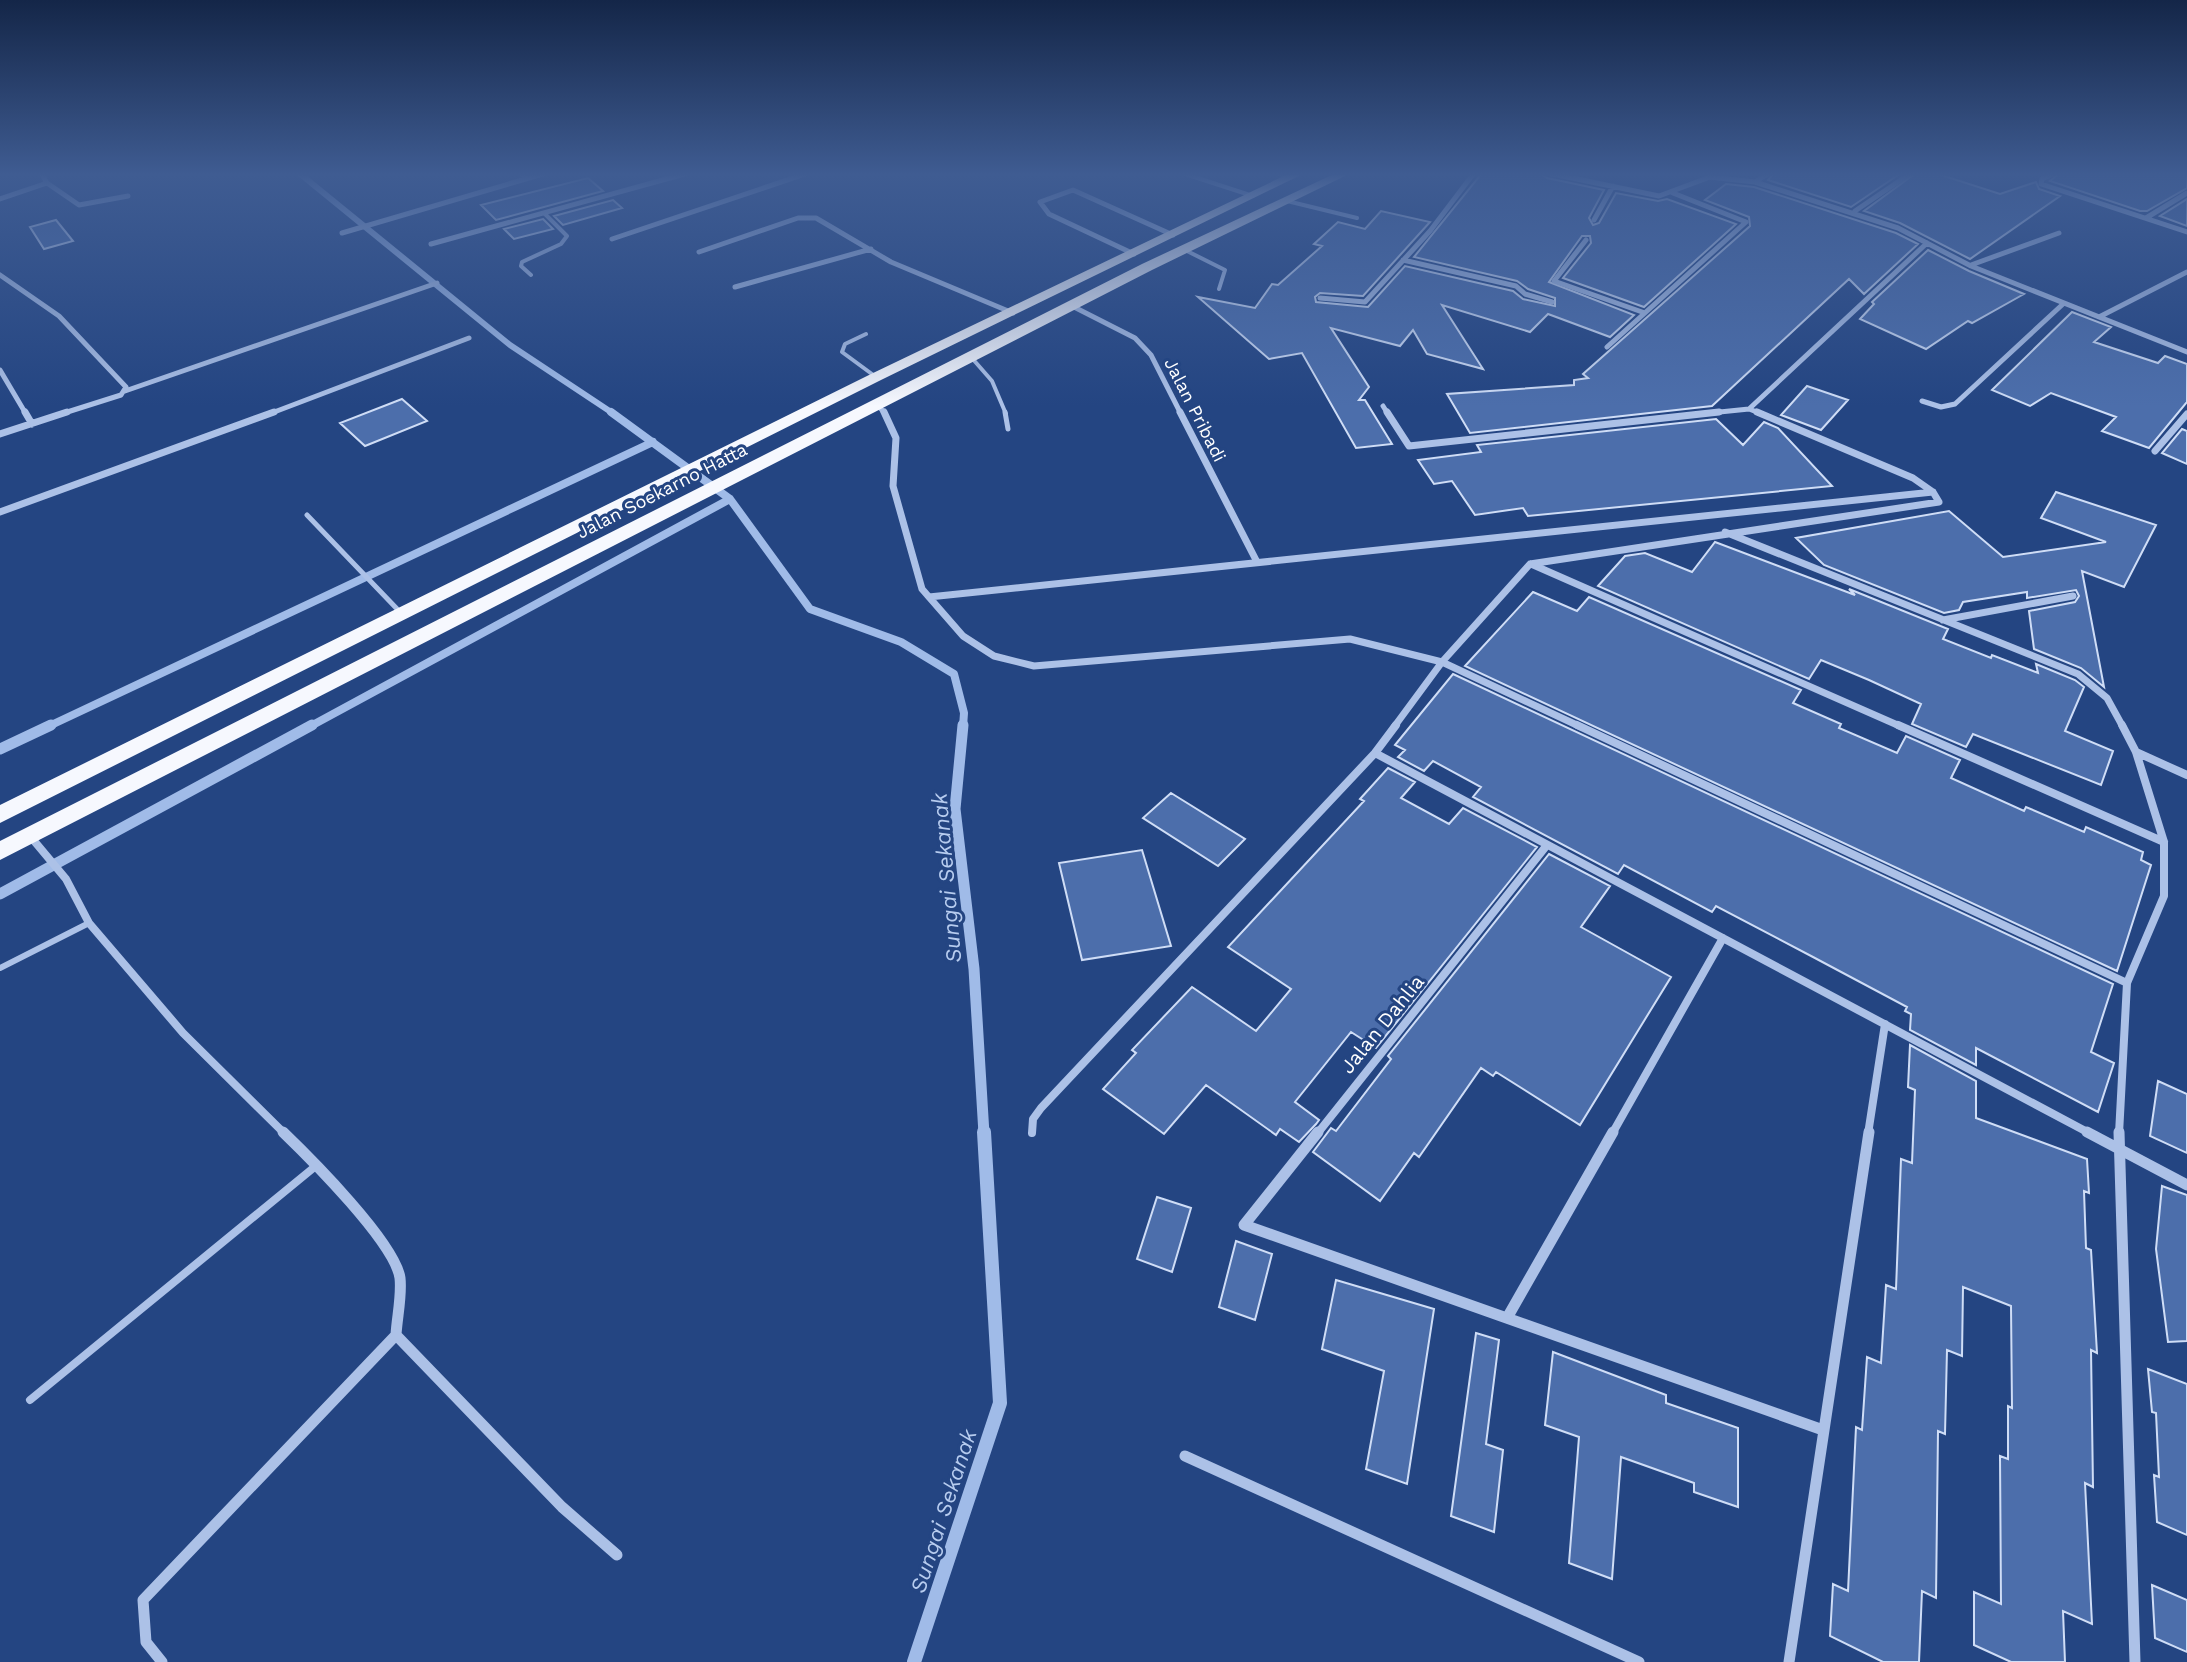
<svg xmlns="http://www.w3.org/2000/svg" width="2187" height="1662" viewBox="0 0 2187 1662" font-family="'Work Sans',sans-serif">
	<rect width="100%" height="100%" fill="#244582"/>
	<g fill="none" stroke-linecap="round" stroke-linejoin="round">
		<path stroke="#a0bbe8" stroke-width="6" d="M299 173 510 345 614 414"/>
		<path stroke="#a0bbe8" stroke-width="8" d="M611 412 730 499 810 609 901 642 954 674 964 713 963 727
			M47 727 653 442
			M309 727 730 499"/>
		<path stroke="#a0bbe8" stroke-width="11" d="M963 725 955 809 974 969 984 1134
			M0 749 51 725
			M0 894 312 725"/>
		<path stroke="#a0bbe8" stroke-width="14" d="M914 1662 1000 1403 984 1132"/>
	</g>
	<path fill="#4c6eab" stroke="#cfddf6" stroke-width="2" d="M1482 173H1539L1547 178 1604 190 1589 218 1593 225 1599 223 1616 193 1658 201 1667 199 1736 224 1644 307 1563 278 1591 243 1590 236H1582L1549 282 1634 315 1610 337 1548 314 1530 332 1442 305 1483 369 1427 354 1413 330 1400 346 1331 328 1369 387 1359 400H1365L1392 444 1356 448 1302 353 1269 359 1198 297 1255 308 1272 284 1278 285 1322 246 1314 244 1338 222 1365 229 1381 211 1430 222 1363 296 1320 293 1315 297 1316 302 1368 307 1405 266 1513 291 1523 299 1555 306V298L1528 289 1517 281 1414 257Z
		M1774 173H1901L1851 207 1768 180Z
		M1916 173H1935L2000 194 2036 182 2039 189 2060 196 1970 259 1900 223 1864 211Z
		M2060 173H2187V188L2147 211H2140L2050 181Z
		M588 178 603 191 496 220 481 205Z
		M1726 184 1754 187 1896 233 1918 244 1864 294 1849 279 1712 406 1470 433 1447 394 1574 385V380L1588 378 1583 374 1750 226 1749 217 1705 200Z
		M2187 199V226L2160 216Z
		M613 200 622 208 563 225 554 216Z
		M543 219 553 229 514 239 504 229Z
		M56 220 73 241 44 249 30 227Z
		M1928 250 1969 271 2024 294 1972 323 1968 321 1926 349 1860 319 1874 304 1872 302Z
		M2072 312 2111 327 2094 342 2158 363 2165 356 2187 364V402L2149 448 2102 431 2116 417 2051 393 2030 406 1992 390Z
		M1807 386 1848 400 1821 430 1781 415Z
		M402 399 427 421 365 446 340 423Z
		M1716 419 1743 445 1764 422 1778 428 1832 486 1528 516 1523 508 1475 515 1452 481 1434 484 1418 460 1481 452 1477 445Z
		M2182 429 2187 431V464L2162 453Z
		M2056 492 2156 525 2124 587 2082 571 2104 687 2081 668 2034 649 2029 611 2075 602 2079 596 2076 590 2027 598V592L1963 602 1959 610 1944 613 1824 565 1796 538 1949 511 2003 557 2106 542 2041 518Z
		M1715 542 1855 595 1849 589 1948 629 1943 639 1991 658 1992 655 2038 673 2036 664 2075 680 2084 687 2065 731 2113 751 2101 785 1973 734 1966 747 1912 724 1921 704 1869 680 1821 660 1809 679 1598 586 1625 556 1645 553 1692 572Z
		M1533 592 1577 611 1589 597 1801 690 1793 703 1841 724 1839 728 1897 753 1906 736 1960 760 1951 778 2024 811 2026 807 2084 832 2086 827 2143 852 2141 860 2151 865 2117 971 1465 666Z
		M1453 674 2113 984 2091 1052 2114 1063 2098 1112 1976 1048V1065L1910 1030 1911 1014 1905 1011 1907 1007 1813 957 1716 906 1712 912 1624 865 1618 874 1473 797 1481 787 1433 761 1424 771 1398 757 1405 750 1395 745Z
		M1388 768 1415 782 1401 798 1449 824 1463 808 1537 847 1376 1048 1351 1032 1295 1102 1319 1120 1316 1124 1299 1142 1280 1129 1276 1135 1206 1085 1164 1134 1103 1089 1136 1053 1132 1050 1192 987 1256 1031 1291 989 1228 947 1364 801 1360 799Z
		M1171 793 1245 839 1218 866 1143 818Z
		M1142 850 1171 946 1082 960 1059 863Z
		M1549 854 1610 886 1581 927 1671 977 1580 1125 1496 1072 1493 1076 1481 1068 1419 1157 1414 1153 1380 1201 1313 1152 1331 1128 1336 1131 1391 1059 1388 1056Z
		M1910 1045 1976 1081V1118L2087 1159 2089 1193 2084 1191 2086 1248 2091 1250 2097 1353 2091 1350 2093 1487 2085 1483 2092 1624 2063 1611 2065 1662H2011L1974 1645V1592L2001 1604 2000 1456 2008 1459V1406L2012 1408 2011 1306 1963 1287 1962 1356 1947 1350 1945 1434 1938 1431 1936 1598 1922 1591 1919 1662H1883L1830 1636 1833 1584 1848 1591 1856 1427 1862 1430 1867 1357 1881 1363 1886 1285 1896 1289 1901 1159 1912 1163 1915 1090 1908 1087Z
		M2158 1081 2187 1094V1153L2150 1136Z
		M2162 1186 2187 1195V1341L2168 1342 2156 1249Z
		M1157 1197 1191 1208 1172 1272 1137 1259Z
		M1236 1241 1272 1254 1255 1320 1219 1307Z
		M1336 1280 1434 1309 1407 1484 1366 1469 1384 1371 1322 1349Z
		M1476 1333 1499 1340 1486 1444 1503 1450 1494 1532 1451 1516Z
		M1553 1352 1666 1395V1403L1738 1428V1507L1694 1492V1483L1621 1457 1612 1579 1569 1563 1579 1437 1545 1425Z
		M2148 1369 2187 1384V1535L2157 1522 2154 1475 2159 1477 2156 1413 2152 1412Z
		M2152 1585 2187 1600V1652L2155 1638Z"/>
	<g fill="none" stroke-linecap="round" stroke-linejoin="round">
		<path stroke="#acc1e7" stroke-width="4" d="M519 173 527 178
			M1182 173 1253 196
			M1276 173 1289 178
			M1287 201 1357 218
			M1185 250 1225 270 1219 289
			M531 275 521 266 522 262 561 244 567 236 544 213
			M866 334 845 344 842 352 876 377
			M971 357 992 381 1006 414"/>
		<path stroke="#acc1e7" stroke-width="5" d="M1005 412 1008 429
			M307 515 400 612"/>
		<path stroke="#acc1e7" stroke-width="6" d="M0 968 89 923"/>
		<path stroke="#acc1e7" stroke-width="8" d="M30 1400 317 1165"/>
		<path stroke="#acc1e7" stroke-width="5" d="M41 173 47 183 79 205 128 196
			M1548 173 1659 196 1710 177 1755 182 1898 228 1971 266 2187 352
			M2055 173 2042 179 2041 184 2187 232
			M1755 182 1769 173
			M0 199 47 183
			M1855 211 1911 173
			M2146 218 2187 193
			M1594 220 1613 186
			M342 233 546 173
			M612 239 808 173
			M1586 240 1554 281 1645 313
			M431 244 688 173
			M699 252 798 218H816L891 262 1013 313
			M1134 254 1049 214 1040 202 1073 190 1173 235
			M1403 260 1516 286 1525 294 1552 302
			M1971 265 2059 233
			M0 275 59 316 126 387 121 395 61 414
			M735 287 871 249
			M1320 298 1365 302 1430 231 1474 173
			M1072 306 1135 338 1151 355 1181 414
			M2099 317 2187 272
			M1607 347 1746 222 1673 193
			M0 370 26 414
			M125 391 437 283
			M1922 401 1941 407 1955 404 2063 304
			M878 405 885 414
			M1383 406 1388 414
			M1749 409 1927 243
			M269 414 469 338
			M1700 414 1749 409 1762 414"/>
		<path stroke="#acc1e7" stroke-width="7" d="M25 412 32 424
			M884 412 896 438 893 486 922 589 963 636 994 656 1034 666 1350 639 1442 662 1581 727
			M1180 412 1257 562
			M1387 412 1409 446 1719 412
			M0 434 67 412
			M2155 451 2187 414
			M0 512 274 412
			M1725 532 2078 674 2107 698 2123 727
			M1531 564 1902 727
			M929 597 1933 492
			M1943 620 2073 596
			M1394 727 1442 662 1530 564 1939 502 1933 492 1913 478 1757 412"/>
		<path stroke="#acc1e7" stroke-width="8" d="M1577 725 2127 983
			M1898 725 2164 842
			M2136 752 2187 775
			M1375 753 2091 1134
			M30 836 66 879 89 923 183 1033 285 1134
			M1032 1133 1033 1119 1041 1108 1375 753 1396 725
			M1317 1134 1547 845
			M1612 1134 1723 938
			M1868 1134 1885 1024
			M2119 1134 2127 983 2164 896V842L2136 752 2122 725"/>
		<path stroke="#acc1e7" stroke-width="11" d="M283 1132C311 1159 395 1243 400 1278 402 1296 397 1317 396 1335L562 1507 617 1555
			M1318 1132 1244 1225 1823 1430
			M2087 1132 2187 1185
			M2119 1132 2135 1662
			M1507 1318 1613 1132
			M1185 1456 1639 1662
			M162 1662 146 1642 143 1600 396 1335
			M1789 1662 1869 1132"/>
		<path fill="#f6f8fe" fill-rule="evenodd" d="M1290 173H1305L881 380 0 823V805L871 374Z
			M1336 173H1351L1152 270 0 860V841L1142 264Z"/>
	</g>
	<linearGradient id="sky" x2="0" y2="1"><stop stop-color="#142648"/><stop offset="0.43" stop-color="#3f5c92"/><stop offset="1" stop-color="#3f5c92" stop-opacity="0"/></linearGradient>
	<rect width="2187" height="406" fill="url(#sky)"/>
	<g text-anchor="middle" stroke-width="6" stroke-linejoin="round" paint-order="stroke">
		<g font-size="18" fill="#fff" stroke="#244582">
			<text transform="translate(1195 410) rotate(63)" y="6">Jalan Pribadi</text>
			<text transform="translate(662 491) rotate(-27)" y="6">Jalan Soekarno Hatta</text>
		</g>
		<g font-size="20" fill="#fff" stroke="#244582">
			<text transform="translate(1382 1024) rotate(-51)" y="7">Jalan Dahlia</text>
		</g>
		<g font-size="22" font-style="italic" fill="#b7ccef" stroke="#244582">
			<text transform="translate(946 878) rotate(-95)" y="8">Sungai Sekanak</text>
			<text transform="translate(943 1511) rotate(-72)" y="8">Sungai Sekanak</text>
		</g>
	</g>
</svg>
